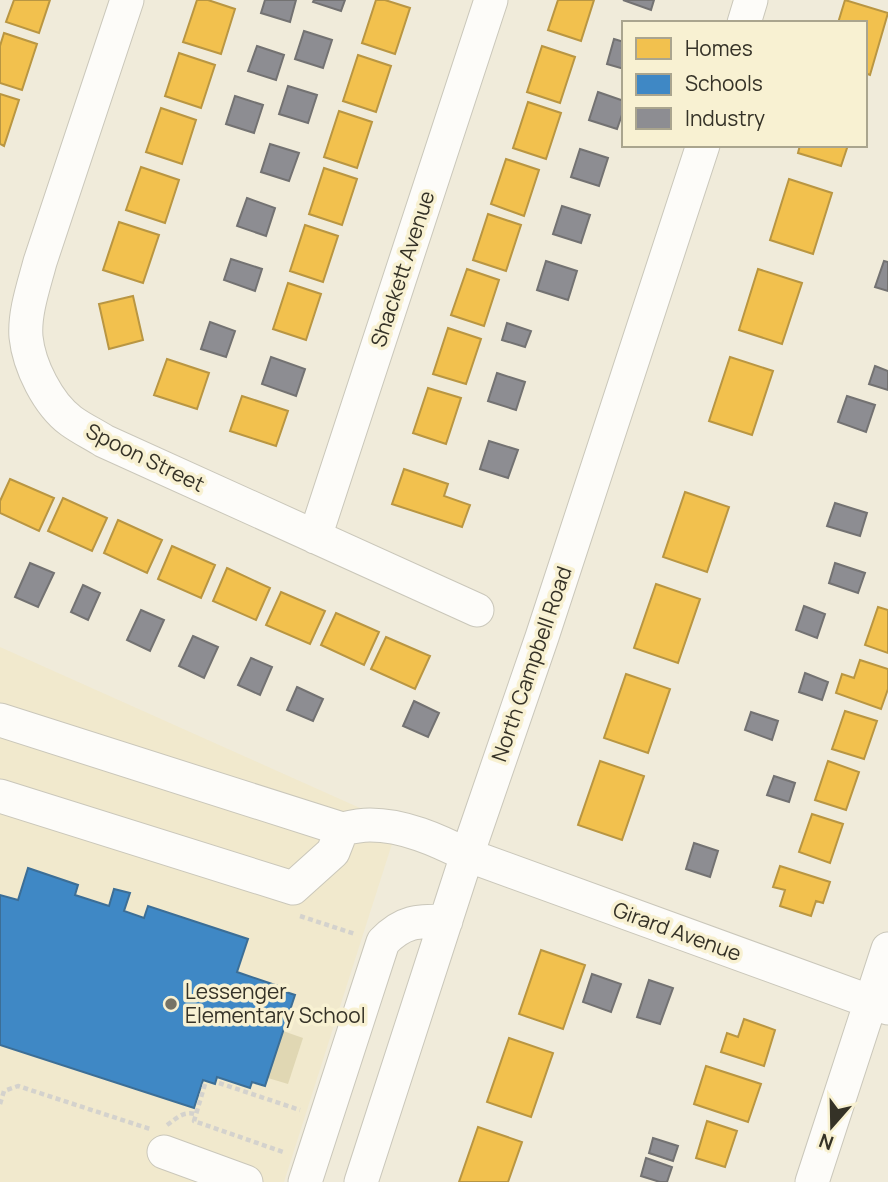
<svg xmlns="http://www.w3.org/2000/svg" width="888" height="1182" viewBox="0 0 888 1182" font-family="Manrope,sans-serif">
	<rect width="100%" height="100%" fill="#f0ebda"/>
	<path fill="#f1e9cd" d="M0 647 398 825 284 1182H0Z"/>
	<path fill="#e0d7b3" d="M283 1031 303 1038 288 1084 268 1078Z"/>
	<path fill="#f2c14e" stroke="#b99642" stroke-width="2" d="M14 0H50L39 33 6 22Z
		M197 0H208L235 9 221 54 183 42Z
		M376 0H385L410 8 395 54 362 43Z
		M558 0H594L581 41 548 30Z
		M845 0 888 13 870 75 865 73V23H838Z
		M4 33 37 44 22 90 0 83V46Z
		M542 46 575 57 560 103 527 92Z
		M179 53 215 65 201 108 165 96Z
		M358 55 391 66 376 112 343 101Z
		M0 94 19 100 4 146 0 144Z
		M528 102 561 113 546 159 513 148Z
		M161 108 196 120 182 164 146 152Z
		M339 111 372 122 357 168 324 157Z
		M800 145H848L841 166 798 153Z
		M506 159 539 170 524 216 491 204Z
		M141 167 179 180 165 223 126 210Z
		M324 168 357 179 342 225 309 214Z
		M789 179 832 193 813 254 770 240Z
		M488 214 521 225 506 271 473 260Z
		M119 222 159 235 143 283 103 270Z
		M305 225 338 236 323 282 290 271Z
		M467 269 499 280 484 326 451 315Z
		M758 269 802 283 782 344 739 330Z
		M288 283 321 294 306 340 273 329Z
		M133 296 143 340 109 349 99 304Z
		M448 328 481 339 466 384 433 374Z
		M730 357 773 371 752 435 709 421Z
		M167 359 209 373 197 409 154 395Z
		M428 388 461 398 446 444 413 433Z
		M242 396 288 411 276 446 230 431Z
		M404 469 448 484 444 496 470 505 462 527 392 504Z
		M10 479 54 498 39 531 0 513V501Z
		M685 492 729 507 707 572 663 557Z
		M63 498 107 518 92 551 48 531Z
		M118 520 162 540 147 573 104 553Z
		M172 546 215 565 201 598 158 579Z
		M227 568 270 588 256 620 213 601Z
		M656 584 700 599 678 663 634 648Z
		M281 592 325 611 310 644 266 625Z
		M878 607 888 610V653L865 645Z
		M336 613 379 632 364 665 321 645Z
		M386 637 430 656 415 689 371 669Z
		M860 660 888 669V689L881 709 836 693 842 674 854 678Z
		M626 674 670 689 648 753 604 738Z
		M845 711 877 721 864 759 832 749Z
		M600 761 644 776 622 840 578 825Z
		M828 761 859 772 846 810 815 800Z
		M812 814 843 824 830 863 799 852Z
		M780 866 830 882 823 903 816 901 811 916 780 906 785 890 773 887Z
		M541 950 585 965 563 1029 519 1014Z
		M744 1019 775 1030 764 1066 721 1052 727 1033 738 1037Z
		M509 1038 553 1053 531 1117 487 1102Z
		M706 1066 761 1084 748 1122 694 1104Z
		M707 1121 737 1131 725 1167 696 1158Z
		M478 1127 522 1142 508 1182H459Z"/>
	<path fill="#3f88c5" stroke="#3c6e96" stroke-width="2" d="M28 868 78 885 75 895 109 906 114 889 130 893 124 911 144 918 148 906 248 939 237 972 284 988 283 991 295 995 265 1086 252 1082 250 1088 217 1077 215 1084 203 1080 194 1108 0 1045V895L18 900Z"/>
	<path fill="#8d8d92" stroke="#737272" stroke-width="2" d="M265 0H296L290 22 261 13Z
		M314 0H345L341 11 313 2Z
		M623 0H654L651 10Z
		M304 31 332 40 323 68 295 59Z
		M614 39 624 42V69L607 64Z
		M257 46 284 55 276 80 248 71Z
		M288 86 317 95 308 123 279 114Z
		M598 92 624 101V109L617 129 589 120Z
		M235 96 263 105 254 133 226 124Z
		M270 144 299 153 289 181 261 172Z
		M580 149 608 158 599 186 571 177Z
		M247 198 275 208 266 236 237 226Z
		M562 206 590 215 581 243 553 234Z
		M231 259 262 269 255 291 224 280Z
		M546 261 577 271 568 300 537 290Z
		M884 261 888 262V291L875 287Z
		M210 322 235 331 226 357 201 349Z
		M507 323 531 331 525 347 502 340Z
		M271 357 305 369 296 396 262 384Z
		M875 366 888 371V390L869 384Z
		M497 373 525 382 516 410 488 401Z
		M847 396 875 405 866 432 838 422Z
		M489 441 518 450 508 478 480 469Z
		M835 503 867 513 860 536 827 526Z
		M30 563 54 573 38 607 15 597Z
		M835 563 865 573 858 593 829 583Z
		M83 585 100 593 88 620 71 612Z
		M804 606 825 614 817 638 796 630Z
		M141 610 164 620 150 651 127 640Z
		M193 636 218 647 204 678 179 666Z
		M251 658 272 667 260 695 238 685Z
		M805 673 828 682 822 700 799 692Z
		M297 687 323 699 313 721 287 710Z
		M414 701 439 713 428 737 403 726Z
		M751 712 778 721 772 740 745 730Z
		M774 776 795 783 789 802 767 795Z
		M694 843 718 851 710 877 686 869Z
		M592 974 621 984 611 1012 583 1002Z
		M649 980 673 988 660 1024 637 1017Z
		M653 1138 678 1146 673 1161 649 1153Z
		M646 1158 672 1167 667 1182H660L641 1176Z"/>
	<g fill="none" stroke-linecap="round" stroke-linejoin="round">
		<defs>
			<path id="minor" d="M127 0 40 262C34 285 24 313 26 337 29 366 48 404 71 421 82 429 93 434 104 441L477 610
				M744 23 751 0
				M315 537 491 0
				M0 720 342 829C351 827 361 825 370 825 404 825 437 840 467 855L888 1008
				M0 796 293 888 333 852 342 829
				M164 1152 246 1182
				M305 1182 383 942C403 921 417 921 446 921
				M361 1182 467 855 542 637 703 145
				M812 1182 888 949"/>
		</defs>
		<use href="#minor" stroke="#cac7ba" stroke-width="35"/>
		<path stroke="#d4d2cd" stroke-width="4.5" stroke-dasharray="5 3.5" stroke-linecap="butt" d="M300 916 355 934
			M219 1083 300 1110
			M205 1084 194 1121 286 1153
			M0 1104 4 1091 18 1086 150 1129
			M167 1125C177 1118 183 1111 195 1114"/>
		<use href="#minor" stroke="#fdfcf9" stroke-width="33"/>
	</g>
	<circle fill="#767366" stroke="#f8f1d2" stroke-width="2.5" cx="171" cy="1004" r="7"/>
	<g text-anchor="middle" stroke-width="7" stroke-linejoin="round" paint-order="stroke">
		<g font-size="21" fill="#353227" stroke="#f8f1d2">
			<text transform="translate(403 269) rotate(-72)" y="7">Shackett Avenue</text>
			<text transform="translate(145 458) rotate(26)" y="7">Spoon Street</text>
			<text transform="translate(532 664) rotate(-71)" y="7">North Campbell Road</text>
			<text transform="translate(677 932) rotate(20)" y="7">Girard Avenue</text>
		</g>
		<g font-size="21" fill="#353227" stroke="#f8f1d2" text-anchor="start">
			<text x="185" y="999">Lessenger<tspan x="185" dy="24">Elementary School</tspan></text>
		</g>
	</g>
	<rect x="622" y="21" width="245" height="126" fill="#f8f1d2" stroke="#aaa58e" stroke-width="2"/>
	<rect x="636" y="38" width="35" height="21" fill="#f2c14e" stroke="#aaa58e" stroke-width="2"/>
	<text x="685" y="56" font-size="21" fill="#353227">Homes</text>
	<rect x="636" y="74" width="35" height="21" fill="#3f88c5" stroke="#aaa58e" stroke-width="2"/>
	<text x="685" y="91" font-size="21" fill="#353227">Schools</text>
	<rect x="636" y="108" width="35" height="21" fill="#8d8d92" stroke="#aaa58e" stroke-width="2"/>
	<text x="685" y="126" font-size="21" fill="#353227">Industry</text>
	<g transform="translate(832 1126) rotate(200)" stroke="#f8f1d2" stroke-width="5" paint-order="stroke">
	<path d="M0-5L12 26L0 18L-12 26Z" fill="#353227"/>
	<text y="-10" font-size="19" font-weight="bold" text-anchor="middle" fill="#353227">N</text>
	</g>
</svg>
